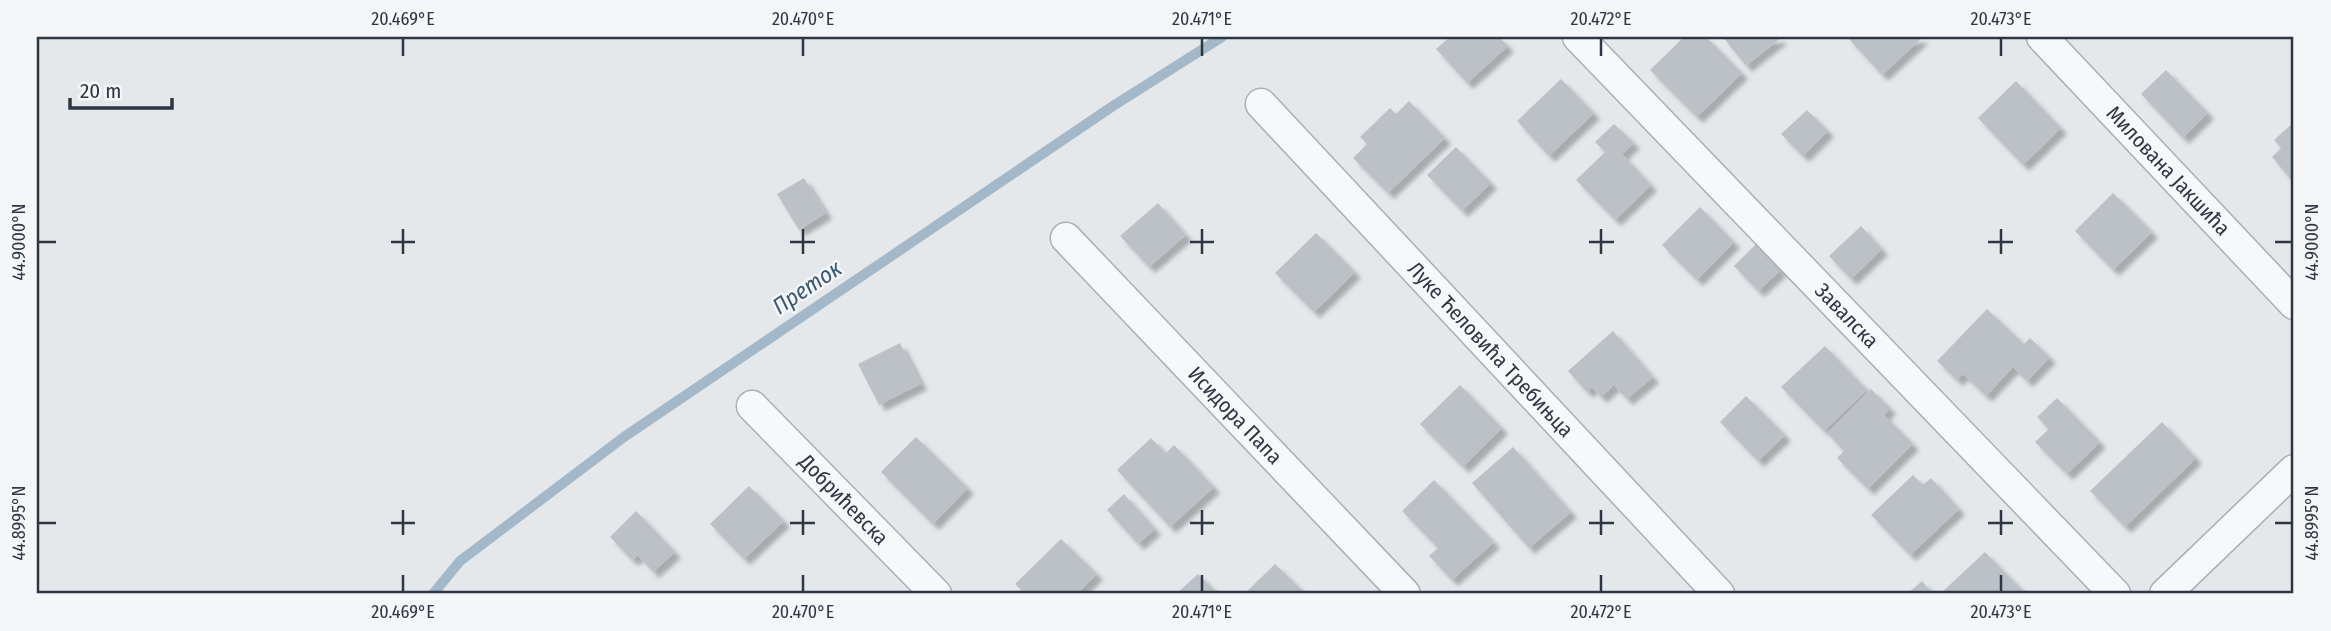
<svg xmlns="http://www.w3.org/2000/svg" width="2331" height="631" viewBox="0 0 2331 631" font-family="'Fira Sans Condensed',sans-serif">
	<defs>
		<filter id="shadow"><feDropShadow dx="6" dy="6" stdDeviation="2" flood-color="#0004"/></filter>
	</defs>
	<rect width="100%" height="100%" fill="#e5e8eb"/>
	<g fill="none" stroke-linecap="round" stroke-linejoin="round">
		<path stroke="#a3b8c8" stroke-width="10" d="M433 594 460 561 624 437 1113 106 1222 37"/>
	</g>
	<path fill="#bcc1c8" filter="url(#shadow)" d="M1450 37H1499L1508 46 1467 83 1436 49Z
		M1684 37H1706L1742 73 1697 117 1650 70Z
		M1723 37H1782L1746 66Z
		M1847 37H1923L1882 75Z
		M2166 70 2208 113 2183 138 2141 94Z
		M1561 79 1594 113 1549 156 1517 121Z
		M2016 81 2061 128 2023 165 1978 118Z
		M1409 101 1445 138 1388 193 1353 158 1367 144 1360 137 1390 108 1396 114Z
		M1807 110 1828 131 1803 156 1781 134Z
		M2294 122V183L2272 157 2281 148 2274 140Z
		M1614 124 1634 143 1622 154 1651 185 1615 220 1576 180 1605 152 1595 142Z
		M1456 147 1491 183 1462 211 1427 175Z
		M804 178 826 213 799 230 777 194Z
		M2113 193 2152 232 2113 270 2075 231Z
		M1158 203 1186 235 1149 267 1120 236Z
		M1700 207 1734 242 1697 280 1662 245Z
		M1861 226 1882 249 1851 279 1829 256Z
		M1316 233 1355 272 1314 312 1275 273Z
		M1756 244 1781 270 1758 291 1734 266Z
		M1987 309 2024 344 2030 338 2050 357 2027 381 2013 367 1986 396 1963 374 1957 380 1937 361Z
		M1613 331 1653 377 1627 399 1614 385 1601 397 1592 387 1587 392 1568 371Z
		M900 343 921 384 879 405 858 364Z
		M1825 346 1867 390 1824 431 1781 387Z
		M1460 385 1502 428 1463 467 1420 424Z
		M1871 389 1890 408 1884 415 1913 444 1868 489 1837 458 1844 451 1827 433Z
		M1746 396 1785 435 1758 461 1720 422Z
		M2057 398 2100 442 2067 474 2035 442 2049 429 2037 417Z
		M2162 422 2196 458 2125 527 2090 491Z
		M916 437 968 488 933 524 881 472Z
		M1151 438 1166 453 1174 445 1214 487 1170 527 1117 470Z
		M1513 447 1571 512 1529 548 1472 483Z
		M1913 475 1923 485 1931 478 1959 509 1910 555 1871 515Z
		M1434 480 1494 542 1452 580 1429 556 1438 548 1402 511Z
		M749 486 784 521 744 559 710 524Z
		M1124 494 1155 529 1138 544 1107 510Z
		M636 511 675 552 653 572 638 555 632 560 610 537Z
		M1061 539 1097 574 1077 594H1025L1015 584Z
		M1985 552 2020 588 2013 594H1940Z
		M1275 564 1306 594H1244Z
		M1198 574 1216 592 1213 594H1176Z
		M1922 581 1933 594H1907Z"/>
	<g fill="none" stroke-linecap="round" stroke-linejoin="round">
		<defs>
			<g id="minor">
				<path id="s1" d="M1578 37 2115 594"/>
				<path id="s2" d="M2042 37 2294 304"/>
				<path id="s3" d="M1261 104 1719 594"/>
				<path id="s4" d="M1066 238 1405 594"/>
				<path id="s5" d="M752 406 936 594"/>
				<path d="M2165 594 2294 470"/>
			</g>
		</defs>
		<use href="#minor" stroke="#aaafb5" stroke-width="33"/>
		<use href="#minor" stroke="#f7f8fa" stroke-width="30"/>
	</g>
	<path fill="none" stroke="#2d3743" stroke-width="2.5" d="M403 38V56M803 38V56M1202 38V56M1601 38V56M2001 38V56M403 229V254M803 229V254M1202 229V254M1601 229V254M2001 229V254M38 242H56M391 242H415M790 242H815M1190 242H1214M1589 242H1614M1988 242H2013M2275 242H2292M403 510V535M803 510V535M1202 510V535M1601 510V535M2001 510V535M38 523H56M391 523H415M790 523H815M1190 523H1214M1589 523H1614M1988 523H2013M2275 523H2292M403 575V592M803 575V592M1202 575V592M1601 575V592M2001 575V592"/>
	<g text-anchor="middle" stroke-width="5" stroke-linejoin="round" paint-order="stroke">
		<g font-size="21" fill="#2d3743" stroke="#f4f6f8">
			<text dy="7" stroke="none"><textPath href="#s2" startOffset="184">Милована Јакшића</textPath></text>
			<text dy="7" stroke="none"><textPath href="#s1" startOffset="387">Завалска</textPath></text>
			<text dy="7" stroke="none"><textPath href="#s3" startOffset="336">Луке Ћеловића Требињца</textPath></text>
			<text dy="7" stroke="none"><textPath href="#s4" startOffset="245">Исидора Папа</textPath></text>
			<text dy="7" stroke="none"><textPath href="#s5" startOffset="131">Добрићевска</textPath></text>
		</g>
		<g font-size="23" font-style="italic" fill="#3a5874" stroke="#f4f6f8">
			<text transform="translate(807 287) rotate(-34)" y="8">Преток</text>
		</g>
	</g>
	<rect width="2331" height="631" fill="none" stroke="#f4f6f8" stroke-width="77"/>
	<path d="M70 98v10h102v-10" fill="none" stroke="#2d3743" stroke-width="3.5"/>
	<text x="80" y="98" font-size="21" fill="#2d3743" stroke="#f4f6f8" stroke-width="5" paint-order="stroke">20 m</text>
	<rect x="38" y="38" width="2254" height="554" fill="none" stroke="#2d3743" stroke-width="2.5"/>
	<g font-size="18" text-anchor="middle" fill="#2d3743">
		<text x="403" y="25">20.469°E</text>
		<text x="803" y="25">20.470°E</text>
		<text x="1202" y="25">20.471°E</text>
		<text x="1601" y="25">20.472°E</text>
		<text x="2001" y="25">20.473°E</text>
		<text transform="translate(19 242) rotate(-90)" y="6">44.9000°N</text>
		<text transform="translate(2312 242) rotate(-90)" y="6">44.9000°N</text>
		<text transform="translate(19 523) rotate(-90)" y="6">44.8995°N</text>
		<text transform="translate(2312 523) rotate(-90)" y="6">44.8995°N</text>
		<text x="403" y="618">20.469°E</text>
		<text x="803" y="618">20.470°E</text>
		<text x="1202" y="618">20.471°E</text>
		<text x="1601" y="618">20.472°E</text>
		<text x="2001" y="618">20.473°E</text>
	</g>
</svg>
